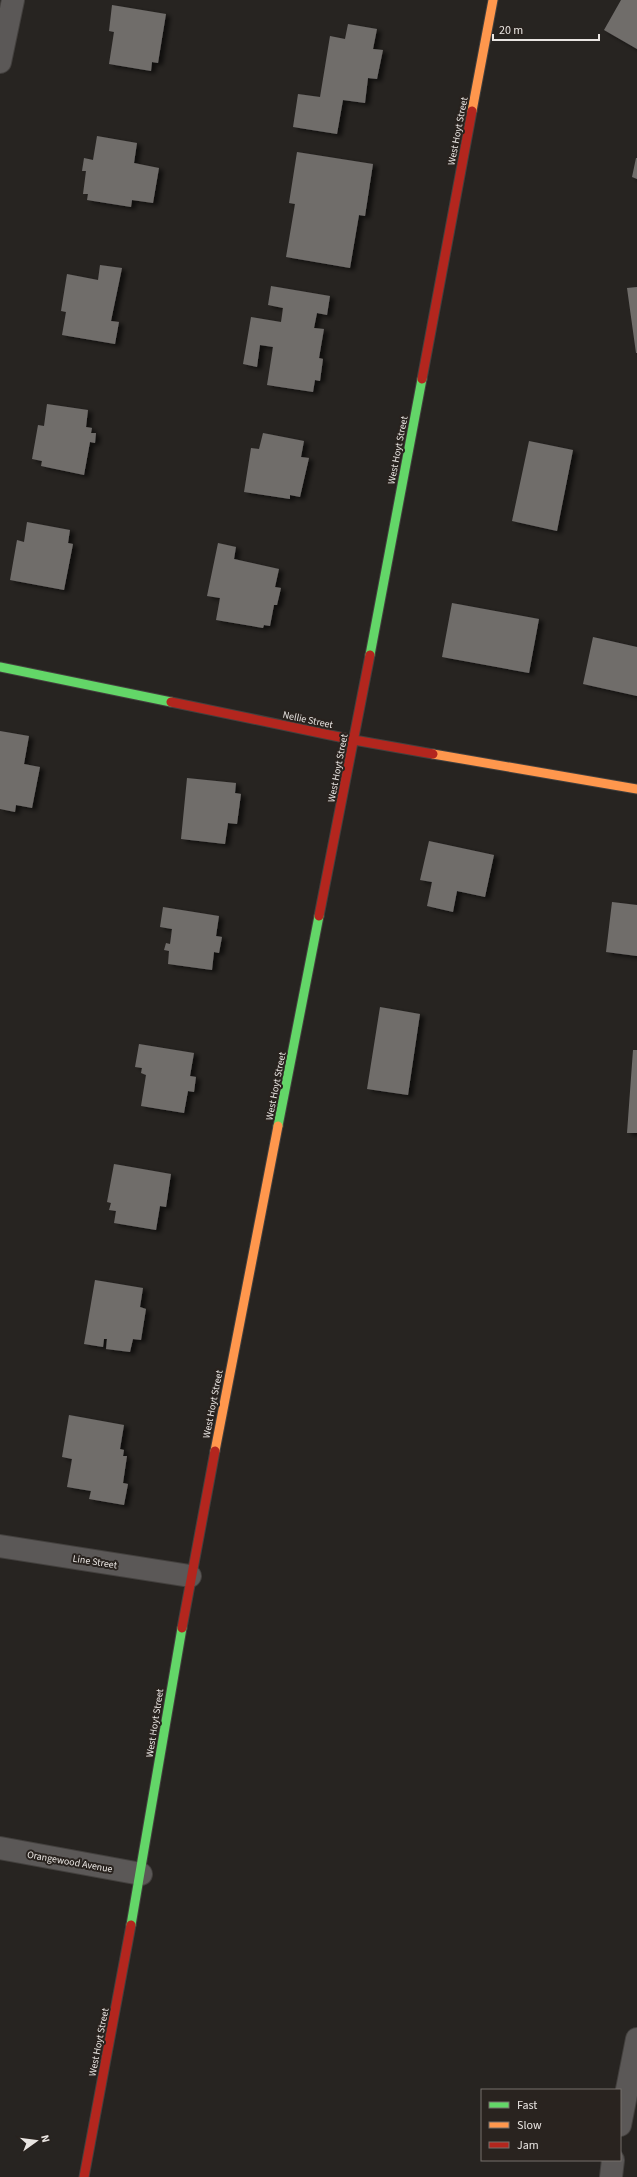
<svg xmlns="http://www.w3.org/2000/svg" width="637" height="2177" viewBox="0 0 637 2177" font-family="'Source Sans 3',sans-serif">
	<defs>
		<filter id="shadow"><feDropShadow dx="4.5" dy="2.5" stdDeviation="2" flood-color="#0009"/></filter>
	</defs>
	<rect width="100%" height="100%" fill="#272421"/>
	<path fill="#706d6b" filter="url(#shadow)" d="M621 0H637V49L604 30Z
		M112 5 166 14 158 63 152 62 151 71 109 64 114 32 109 31Z
		M348 24 377 29 373 49 383 50 377 79 368 78 365 103 343 100 337 134 293 127 298 94 320 97 330 36 345 39Z
		M97 136 137 143 134 163 159 168 153 203 132 200 131 207 87 200 88 194H83L86 171H82L84 158 93 160Z
		M297 152 373 164 365 216 359 215 350 268 286 257 295 204 289 203Z
		M636 158H637V179L632 177Z
		M100 265 122 268 111 321 119 322 115 344 62 335 66 312 61 311 67 274 98 280Z
		M271 286 330 296 327 315 317 313 314 328 324 329 319 358 323 359 320 381 315 380 313 392 267 385 273 347 260 345 257 367 243 364 251 317 281 322 283 308 268 305Z
		M637 287V353H636L627 288Z
		M47 404 88 410 86 427 92 428 91 433H96L95 443 90 442 84 475 41 466 42 461 32 459 38 425 44 426Z
		M263 433 304 441 301 457 309 458 300 497 290 495V499L244 492 251 448 259 449Z
		M529 441 573 450 557 531 512 521Z
		M27 522 70 530 68 543 73 544 64 590 10 580 17 540 24 542Z
		M218 543 236 547 234 559 279 569 275 587 281 588 277 605H274L270 626 264 625 263 628 216 620 220 598 207 596Z
		M452 603 539 619 529 673 442 657Z
		M593 637 637 647V696L583 684Z
		M0 731 29 736 24 764 40 767 32 808 16 805 15 812 0 809Z
		M187 778 236 783 235 793 241 794 237 824 228 823 225 844 181 839Z
		M429 841 494 855 485 897 457 891 453 912 427 906 432 882 420 880Z
		M612 902 637 905V956L606 952Z
		M163 907 219 916 216 936 222 937 219 953 214 952 212 970 168 964 169 951 164 950 166 943 170 944 172 929 160 927Z
		M380 1007 420 1014 408 1095 367 1089Z
		M139 1044 194 1053 190 1076 196 1077 194 1092 188 1091 184 1113 141 1106 146 1075 141 1073 142 1068 135 1067Z
		M633 1050H637V1133H627Z
		M114 1164 171 1174 166 1207 160 1206 156 1230 114 1223 116 1211 109 1210 111 1203 107 1202Z
		M95 1280 143 1288 140 1307 146 1309 141 1340 133 1339 130 1352 106 1349 107 1339H104L103 1347 84 1344Z
		M69 1415 124 1425 120 1449 124 1450 123 1456H127L123 1483 128 1484 124 1505 89 1499 91 1491 67 1487 72 1459 62 1457Z"/>
	<g fill="none" stroke-linecap="round" stroke-linejoin="round">
		<defs>
			<path id="street" d="M0 62 13 0
				M0 1546 190 1576
				M0 1848 141 1874
				M620 2125 637 2039
				M611 2177 613 2160"/>
			<path id="fast" d="M370 655 422 379
				M0 667 171 702
				M278 1126 319 916
				M131 1925 182 1628"/>
			<path id="slow" d="M472 111 493 0
				M433 754 637 789
				M215 1451 278 1126"/>
			<path id="jam" d="M422 379 472 111
				M171 702 354 740 433 754
				M319 916 370 655
				M182 1628 215 1451
				M84 2177 131 1925"/>
		</defs>
		<use href="#street" stroke="#43403e" stroke-width="24"/>
		<use href="#fast" stroke="#43403e" stroke-width="11"/>
		<use href="#slow" stroke="#43403e" stroke-width="11"/>
		<use href="#jam" stroke="#43403e" stroke-width="11"/>
		<use href="#street" stroke="#5b5857" stroke-width="22"/>
		<use href="#fast" stroke="#63d668" stroke-width="9"/>
		<use href="#slow" stroke="#ff974d" stroke-width="9"/>
		<use href="#jam" stroke="#b3261e" stroke-width="9"/>
	</g>
	<g text-anchor="middle" stroke-width="4" stroke-linejoin="round" paint-order="stroke">
		<g font-size="10" fill="#e9e5e2" stroke="#29231f">
			<text transform="translate(457 131) rotate(-79)" y="4">West Hoyt Street</text>
			<text transform="translate(397 450) rotate(-79)" y="4">West Hoyt Street</text>
			<text transform="translate(308 719) rotate(12)" y="4">Nellie Street</text>
			<text transform="translate(337 768) rotate(-79)" y="4">West Hoyt Street</text>
			<text transform="translate(275 1086) rotate(-79)" y="4">West Hoyt Street</text>
			<text transform="translate(212 1404) rotate(-79)" y="4">West Hoyt Street</text>
			<text transform="translate(95 1561) rotate(9)" y="4">Line Street</text>
			<text transform="translate(154 1723) rotate(-81)" y="4">West Hoyt Street</text>
			<text transform="translate(70 1861) rotate(10)" y="4">Orangewood Avenue</text>
			<text transform="translate(98 2042) rotate(-79)" y="4">West Hoyt Street</text>
		</g>
	</g>
	<rect x="481" y="2089" width="140" height="72" fill="#29231f" stroke="#76716d"/>
	<rect x="489" y="2102" width="20" height="6" fill="#63d668" stroke="#76716d"/>
	<text x="517" y="2109" font-size="12" fill="#e9e5e2">Fast</text>
	<rect x="489" y="2122" width="20" height="6" fill="#ff974d" stroke="#76716d"/>
	<text x="517" y="2129" font-size="12" fill="#e9e5e2">Slow</text>
	<rect x="489" y="2142" width="20" height="6" fill="#b3261e" stroke="#76716d"/>
	<text x="517" y="2149" font-size="12" fill="#e9e5e2">Jam</text>
	<g transform="translate(36 2141) rotate(76)" stroke="#29231f" stroke-width="3" paint-order="stroke">
	<path d="M0-3L7 15L0 10L-7 15Z" fill="#e9e5e2"/>
	<text y="-6" font-size="11" font-weight="bold" text-anchor="middle" fill="#e9e5e2">N</text>
	</g>
	<path d="M493 34v6h106v-6" fill="none" stroke="#e9e5e2" stroke-width="2"/>
	<text x="499" y="34" font-size="12" fill="#e9e5e2" stroke="#29231f" stroke-width="3" paint-order="stroke">20 m</text>
</svg>
